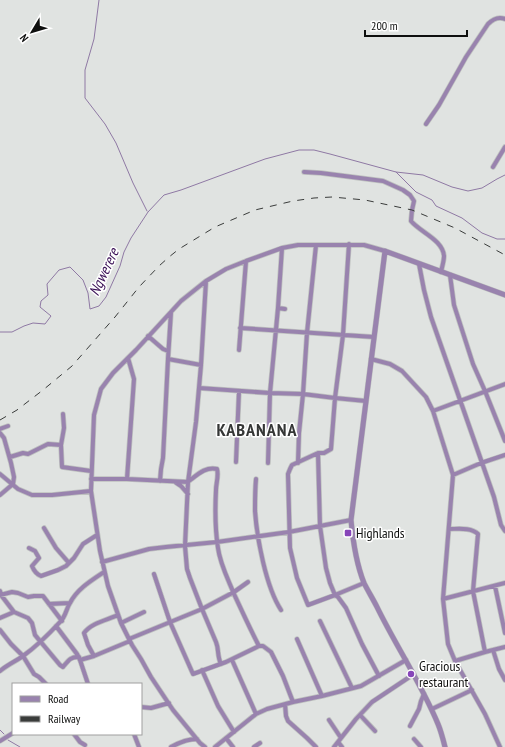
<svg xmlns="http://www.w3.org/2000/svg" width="505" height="747" viewBox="0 0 505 747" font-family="'PT Sans Narrow',sans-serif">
	<rect width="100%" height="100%" fill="#e0e3e1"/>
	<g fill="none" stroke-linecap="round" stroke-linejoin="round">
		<path stroke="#8f79a4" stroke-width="1" d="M99 0 94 39 85 70V98L105 124 116 143 133 183 147 211
			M396 172 416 192 432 200 436 206 462 218 482 233 497 239H505
			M0 332H12L24 326 33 323 45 324 51 316 40 307 41 301 48 295 47 284 59 270 70 267 83 280 88 293 90 309 99 306 106 297 120 266 124 252 131 238 148 212 164 195 181 190 265 159 299 150H314L330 154 396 172 423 175 452 187 468 191 482 188 497 179 505 175
			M0 730 4 734
			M8 740 20 747"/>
		<defs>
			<path id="minor" d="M426 124 439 105 466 57 488 24C493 19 498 16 505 19
				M493 167 505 147
				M304 172 321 173 383 181 403 190 410 195 414 201 412 210 411 221C420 232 443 240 444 256 444 261 442 267 441 272
				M349 244 343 335 335 398 331 449 324 453H318L292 465 290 469 288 474 290 548 297 578 308 605 335 595 364 583
				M282 248 278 308 285 309
				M419 264 424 290 431 317 494 497 501 525 505 531
				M450 275 454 305 473 364 485 391 505 441
				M206 281 201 365 196 422 188 482 185 546 187 569 190 578 202 609 216 642C219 649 217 656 221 664
				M240 328 374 337
				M148 336 163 349 168 351
				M239 350 246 261
				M168 359 201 365
				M371 359 390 364 402 371 426 397 433 411 453 475 443 599 448 644 455 661 485 714 500 747
				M199 388 270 393 303 394 335 398 366 401
				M433 411 505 384
				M63 414 64 428 61 445 62 467 91 471
				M0 429 8 426
				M0 433 4 438 11 463 14 477 13 484 0 495
				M318 453 320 526 326 568 330 583 335 595 338 597 346 608 362 644 379 676
				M10 457 23 453 28 454 48 444 61 445
				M236 462 239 391
				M268 463 270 393 278 308
				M298 463 299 433 303 394 307 333 316 245
				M0 474 18 489 32 495H52L91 491
				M453 475 481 463 505 455
				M91 479H127L188 482
				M127 479 134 379 128 358
				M256 479C255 490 255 500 255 511 257 539 266 587 281 610
				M160 481 161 469 163 458 168 359 171 312
				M189 481C197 475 206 466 217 469 219 476 216 483 216 490 215 509 215 529 218 548 220 564 228 579 234 594 242 611 250 629 259 646H263L271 652 283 676 293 702
				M175 482 181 486 188 494
				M44 528 56 548 69 563
				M449 529C458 529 471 527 478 534L473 591 485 652
				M29 548 35 551 39 558 32 566C34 571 36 574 41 576L58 570 66 566 74 558 83 544 97 535
				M102 562 149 549 166 547 217 542 289 532 351 520
				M154 574 170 622 193 674 226 662 259 646
				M495 586 505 633
				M0 591 1 595 14 612 28 618 32 623 35 635 60 665 63 667C68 661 71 656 79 657
				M0 595 12 592 18 593 28 597 34 596H43L62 621
				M443 599 505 583
				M49 604 69 603
				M0 618 14 612
				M320 621 352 688
				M121 623 144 612
				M56 626 77 654 80 660 88 684
				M0 630 11 644 23 656 34 674 39 677 46 684
				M129 639 202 609 234 592 248 582
				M297 639 322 696
				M493 650 499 669 505 680
				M94 656 88 645 84 633C91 623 107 620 118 615
				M80 660 94 656 130 641
				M232 660 256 714
				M455 661 485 652 505 647
				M202 670 218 706 234 732
				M0 671C7 665 16 661 23 656 37 646 49 634 60 622 66 616 66 609 70 603 77 589 92 580 104 572
				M285 704 286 716 288 721 307 738 316 747
				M141 707 151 708 169 703
				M432 709 472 690
				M360 715 375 731
				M329 720 341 738
				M410 726 419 709 421 701 424 694
				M74 734 80 742 85 745
				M134 734 139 747
				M226 738 233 747
				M414 739 421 747
				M0 741 13 733
				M338 742 342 747
				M171 747C180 742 187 739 197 739
				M205 747 200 743 173 710 151 677 141 659 132 645 121 623 108 586 100 551 91 491 94 415 101 389 113 373 136 350 181 301 206 281 226 269 246 261 282 248 298 245H364L385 251
				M215 747 256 714 267 709 293 702 322 696 361 686 406 660
				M254 747 260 743
				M334 747 356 719 372 702 414 674"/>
			<path id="tertiary" d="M445 747C443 739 441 731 438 724 421 683 396 646 377 607 373 599 368 591 364 583 356 563 353 542 351 520L385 251 505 295"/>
		</defs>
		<use href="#minor" stroke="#bec1bf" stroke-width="5.5"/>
		<use href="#tertiary" stroke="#bec1bf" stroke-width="6"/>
		<use href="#minor" stroke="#9983ae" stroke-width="4"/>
		<use href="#tertiary" stroke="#9983ae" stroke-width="5"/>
		<path stroke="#3a3c3b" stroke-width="1" stroke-dasharray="7 7" stroke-linecap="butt" d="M0 420 17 410 43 390 72 366 115 317 139 287 159 266 169 257 179 249 215 227 255 210 293 201 314 198 332 197 365 200 412 210 455 228 505 255"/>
	</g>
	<g fill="#8745b9" stroke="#fff" stroke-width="1.5">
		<rect x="344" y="529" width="8" height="8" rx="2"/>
		<circle cx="411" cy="674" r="4"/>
	</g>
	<g text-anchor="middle" stroke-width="3" stroke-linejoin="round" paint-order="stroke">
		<g font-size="14" fill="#0e0f0e" stroke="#fff" text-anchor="start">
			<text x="356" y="538">Highlands</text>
			<text x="419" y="671">Gracious<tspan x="419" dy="16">restaurant</tspan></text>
		</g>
		<g font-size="15" font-style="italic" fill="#3a1056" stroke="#fff">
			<text transform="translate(104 272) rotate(-65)" y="5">Ngwerere</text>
		</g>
		<g font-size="18" font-weight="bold" letter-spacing="1" fill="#353736" stroke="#fff">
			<text x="257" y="436">KABANANA</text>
		</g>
	</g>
	<rect x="12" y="683" width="130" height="52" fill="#ffffff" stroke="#9f9f9f"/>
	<rect x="20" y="696" width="20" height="6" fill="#9983ae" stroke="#9f9f9f"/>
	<text x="48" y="703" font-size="12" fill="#0e0f0e">Road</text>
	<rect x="20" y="716" width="20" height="6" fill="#3a3c3b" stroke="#9f9f9f"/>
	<text x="48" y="723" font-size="12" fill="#0e0f0e">Railway</text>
	<g transform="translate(32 32) rotate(232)" stroke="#ffffff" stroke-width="3" paint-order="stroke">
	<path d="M0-3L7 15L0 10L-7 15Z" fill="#0e0f0e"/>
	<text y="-6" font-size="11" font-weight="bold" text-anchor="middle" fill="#0e0f0e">N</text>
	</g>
	<path d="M365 30v6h102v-6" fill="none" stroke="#0e0f0e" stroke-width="2"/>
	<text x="371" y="30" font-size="12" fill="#0e0f0e" stroke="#ffffff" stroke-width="3" paint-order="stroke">200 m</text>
</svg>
